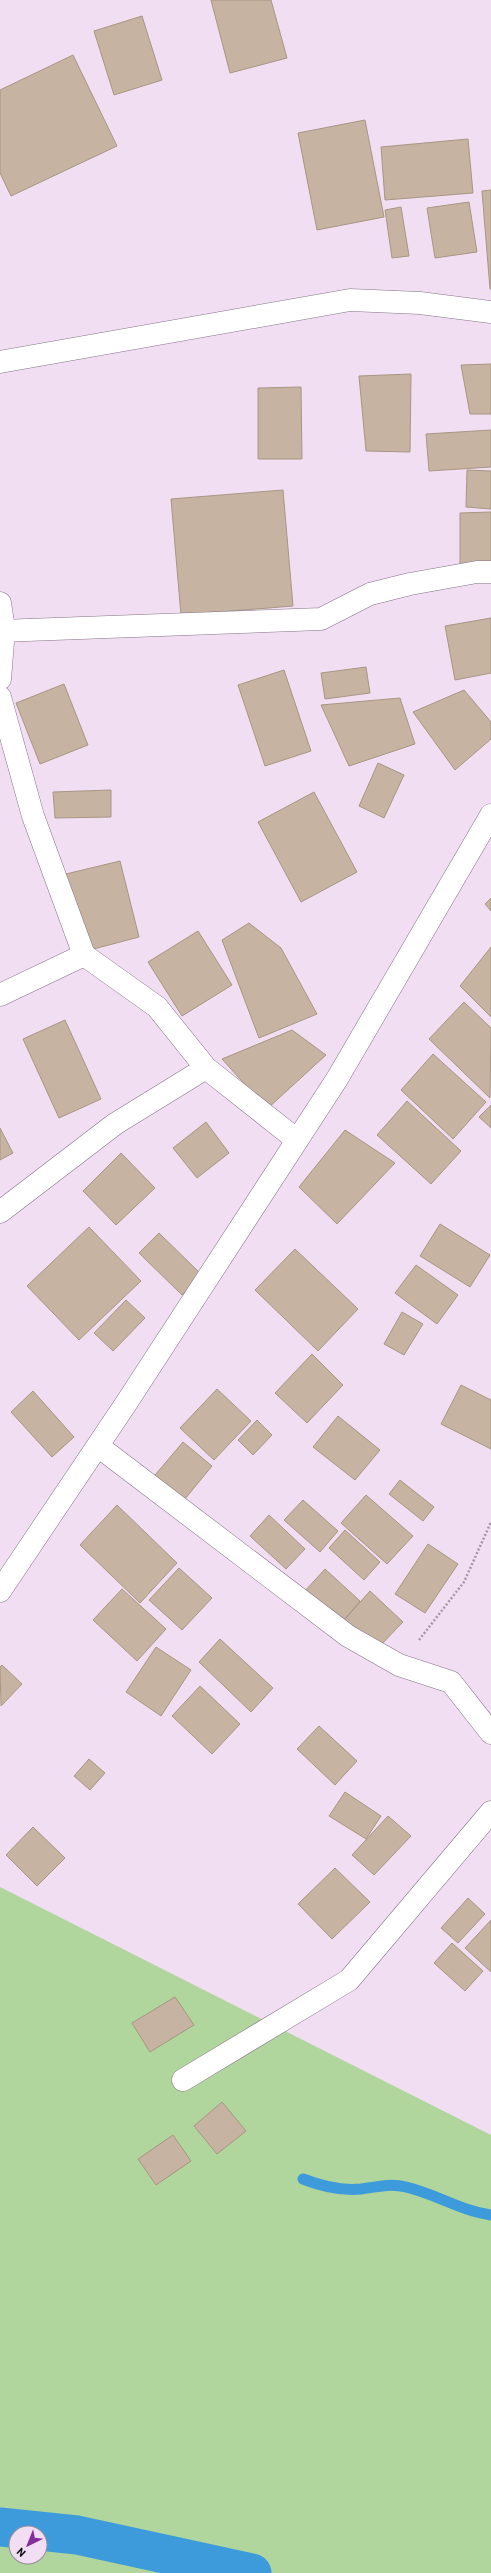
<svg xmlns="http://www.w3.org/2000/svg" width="491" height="2573" viewBox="0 0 491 2573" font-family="Barlow,sans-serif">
	<rect width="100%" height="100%" fill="#f1def3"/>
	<path fill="#b0d59d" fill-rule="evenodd" d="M0 1887 491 2135V2573H0ZM16 2533H40V2557H16Z"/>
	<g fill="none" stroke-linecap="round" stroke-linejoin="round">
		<path stroke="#3e9bdb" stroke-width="11" d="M303 2179C321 2186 341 2191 361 2189 376 2187 390 2183 406 2187 436 2194 461 2211 491 2215"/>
		<path stroke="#3e9bdb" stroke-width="39" d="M0 2527 77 2535 252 2573"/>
	</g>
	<path fill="#c6b3a1" stroke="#a89683" d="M211 0H271L287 58 230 73Z
		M142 16 162 80 114 95 94 31Z
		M73 55 117 146 11 196 0 173V90Z
		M365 120 384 217 317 230 298 133Z
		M468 139 473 193 385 200 381 147Z
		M491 190V289H490L482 191Z
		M469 202 477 252 435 258 427 208Z
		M401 207 409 256 392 258 385 210Z
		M491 364V414H470L461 365Z
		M411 374 410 452 366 451 359 376Z
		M301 387 302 459H258V388Z
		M491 430V467L429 471 426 434Z
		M467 470 491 471V509L466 507Z
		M283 490 293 606 181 615 171 499Z
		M491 512V566L460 567V513Z
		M491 618V673L455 680 445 626Z
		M366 667 370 693 325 699 321 673Z
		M284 670 311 751 265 766 238 685Z
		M64 684 88 745 40 764 16 703Z
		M464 690 491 722V739L455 770 413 712Z
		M400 698 415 744 349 766 321 705Z
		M378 763 404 775 384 818 359 806Z
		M111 790V817L55 818 53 792Z
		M314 792 357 872 301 902 258 822Z
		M120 861 139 937 86 951 66 874Z
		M491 898V911L485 904Z
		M249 923 281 948 317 1014 259 1038 222 940Z
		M198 931 232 985 182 1016 148 962Z
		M491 947V1017L460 986Z
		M464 1002 491 1028 490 1098 429 1039Z
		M65 1020 101 1099 59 1118 23 1039Z
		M292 1030 326 1055 267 1109 222 1059Z
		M433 1054 486 1102 453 1139 401 1090Z
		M407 1101 461 1151 431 1184 377 1135Z
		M491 1105V1128L479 1117Z
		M206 1122 229 1153 197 1178 173 1148Z
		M0 1128 13 1153 0 1160Z
		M345 1130 395 1163 337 1224 299 1187Z
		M121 1153 155 1188 116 1225 83 1191Z
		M440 1224 490 1255 470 1287 420 1256Z
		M89 1227 141 1281 79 1340 27 1286Z
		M159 1233 202 1275 182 1295 139 1253Z
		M295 1249 358 1309 318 1351 255 1290Z
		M416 1265 458 1295 437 1324 395 1293Z
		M126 1300 145 1318 113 1351 94 1333Z
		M402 1312 423 1324 404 1355 384 1344Z
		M312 1354 343 1385 307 1423 275 1393Z
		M461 1385 491 1400V1449L441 1424Z
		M217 1389 251 1421 214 1460 180 1428Z
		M33 1391 74 1437 52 1457 11 1412Z
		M338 1416 380 1450 355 1480 313 1447Z
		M257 1420 272 1435 253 1455 238 1440Z
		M183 1442 212 1466 180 1505 150 1481Z
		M400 1480 434 1507 423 1521 389 1494Z
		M366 1495 413 1536 387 1564 341 1523Z
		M303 1500 338 1531 320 1552 284 1520Z
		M117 1505 177 1563 140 1603 80 1545Z
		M269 1515 305 1549 286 1569 250 1536Z
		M345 1530 380 1562 364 1580 329 1548Z
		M428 1544 458 1564 425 1613 395 1594Z
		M179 1568 212 1598 182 1630 149 1600Z
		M325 1569 360 1601 340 1625 304 1592Z
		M122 1589 166 1629 137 1661 93 1620Z
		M370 1591 403 1622 376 1650 344 1620Z
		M220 1639 273 1688 251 1712 199 1662Z
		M156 1647 191 1670 161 1716 126 1692Z
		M2 1665 22 1684 1 1706 0 1667Z
		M200 1686 240 1724 212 1754 172 1716Z
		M319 1726 357 1761 335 1785 297 1749Z
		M89 1759 105 1773 90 1790 74 1776Z
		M345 1792 381 1816 366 1839 329 1816Z
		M388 1816 411 1836 374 1875 352 1855Z
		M33 1827 65 1858 37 1886 6 1855Z
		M335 1868 370 1902 332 1939 298 1904Z
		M468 1898 485 1914 458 1943 441 1928Z
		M491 1920V1972L465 1948Z
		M452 1943 483 1971 465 1991 434 1963Z
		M175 1997 194 2025 150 2052 132 2023Z
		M222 2102 246 2131 217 2154 194 2126Z
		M173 2135 191 2161 156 2185 138 2159Z"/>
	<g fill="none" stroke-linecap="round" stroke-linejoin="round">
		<defs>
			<path id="street" d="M0 362 350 300 420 303 491 312
				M0 603 4 629 0 679
				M0 631 321 619 370 594 410 584 477 572H491
				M0 697 33 816 84 955 157 1007 206 1068 297 1140
				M0 995 84 955
				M0 1212 115 1124 206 1068
				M98 1446 348 1636 399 1665 451 1682 491 1733
				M0 1591 127 1402 337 1079 491 815
				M183 2080 349 1980 491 1812"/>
		</defs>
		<use href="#street" stroke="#857487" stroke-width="23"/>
		<path stroke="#a697a8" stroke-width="2.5" stroke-dasharray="2 2" stroke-linecap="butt" d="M419 1640 464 1582 491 1522"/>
		<use href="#street" stroke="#fff" stroke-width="22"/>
	</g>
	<g transform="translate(28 2545) rotate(223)"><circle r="19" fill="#f1def3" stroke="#9a8c9b"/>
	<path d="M0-3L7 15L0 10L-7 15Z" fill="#832e9c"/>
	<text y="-6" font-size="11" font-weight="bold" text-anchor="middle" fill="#171118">N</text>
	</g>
</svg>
